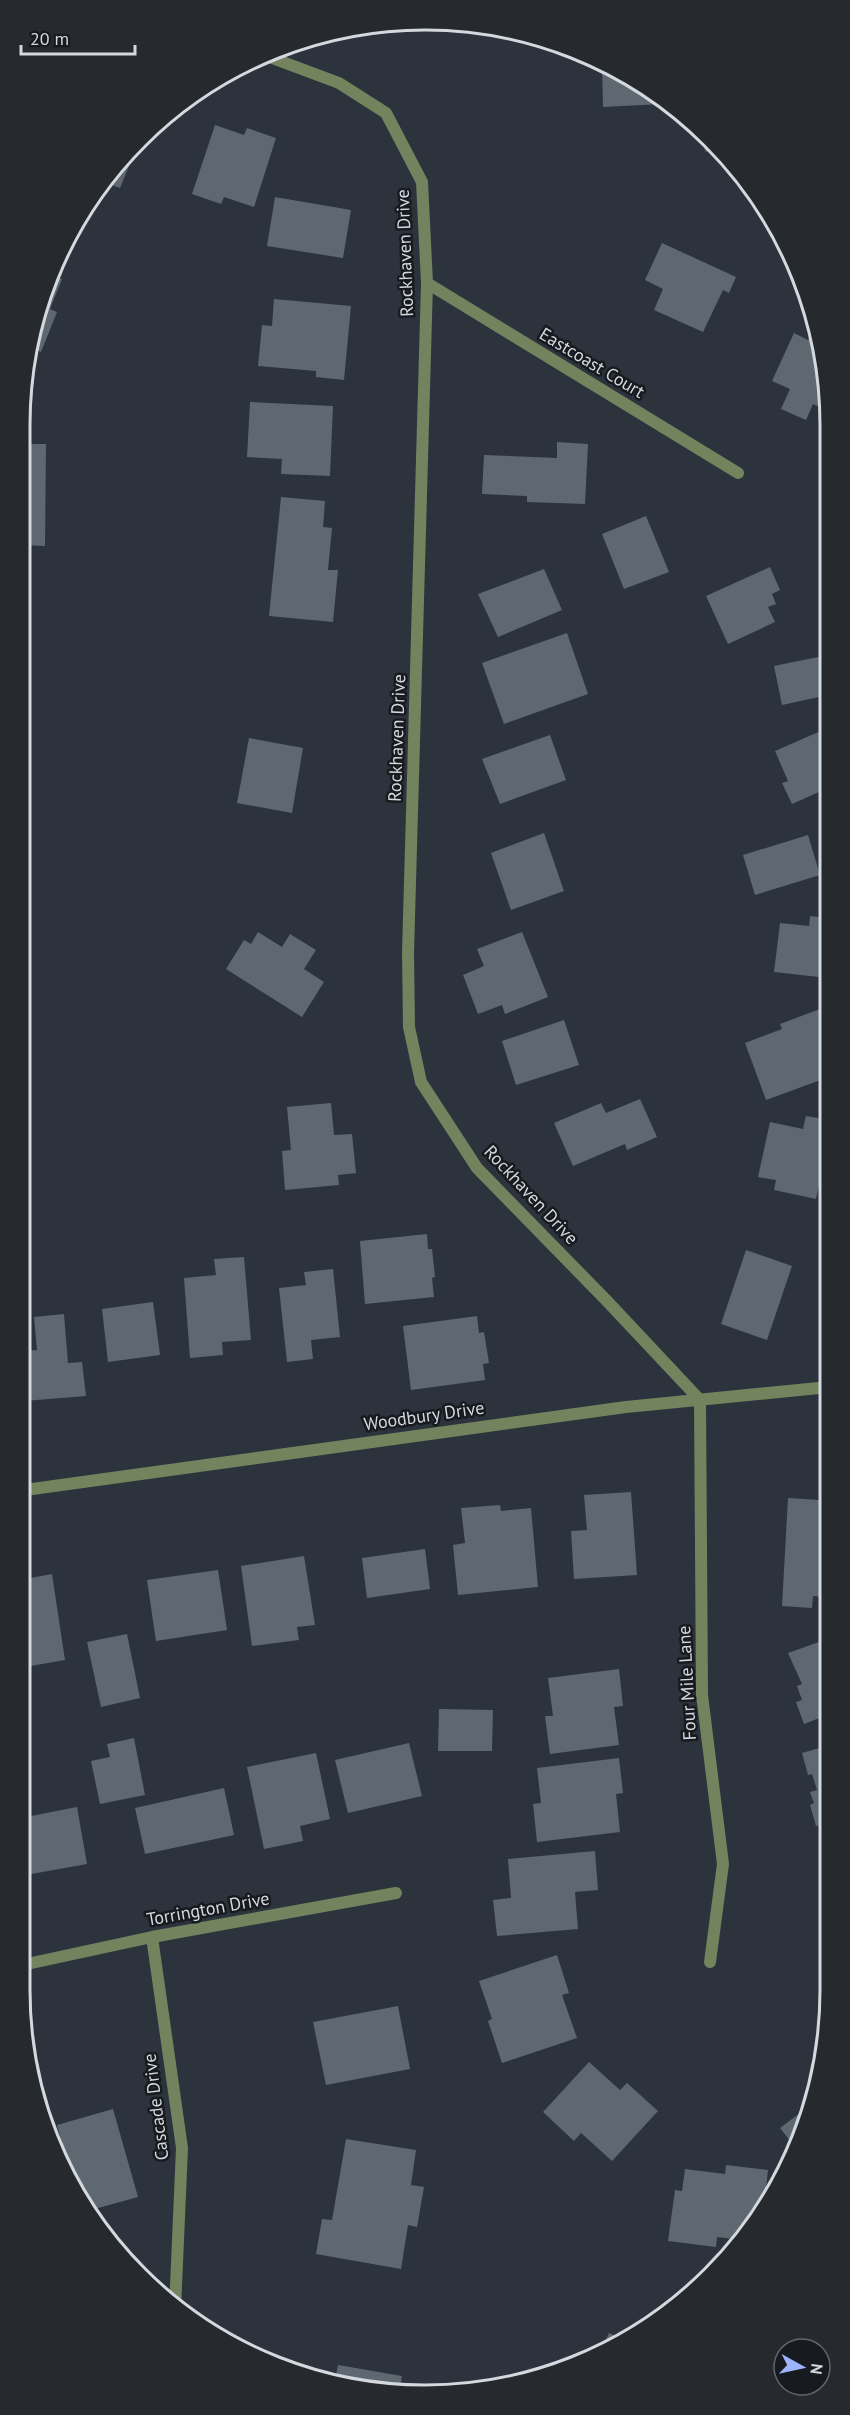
<svg xmlns="http://www.w3.org/2000/svg" width="850" height="2415" viewBox="0 0 850 2415" font-family="'PT Sans',sans-serif">
	<rect width="100%" height="100%" fill="#2c333c"/>
	<path fill="#5f6771" d="M602 66H609L628 74 670 109H662V104L603 107Z
		M215 125 244 135 247 128 276 138 254 207 224 197 221 204 192 194Z
		M700 133 730 157 735 166 725 170 714 148 706 152 697 134Z
		M139 141 120 188 101 181 103 178Z
		M275 197 351 210 343 258 267 246Z
		M662 243 736 277 729 293 723 290 703 332 654 310 663 289 645 280Z
		M51 274 62 279 50 309 57 312 41 352 30 347 33 320Z
		M274 299 351 306 344 380 316 377V371L258 366 262 325 272 326Z
		M814 328 827 372V395L821 408 813 404 806 420 781 409 790 389 772 381 794 333 808 340Z
		M250 402 333 406 330 476 281 474 282 459 247 457Z
		M557 442 588 444 585 504 527 502V496L482 494 484 455 557 458Z
		M20 444H46L45 546 20 545Z
		M281 497 325 501 323 527 332 528 328 570H338L333 622 269 616Z
		M646 516 669 572 624 589 602 534Z
		M770 567 780 590 772 594 776 604 768 607 775 622 728 644 706 596Z
		M544 569 562 610 498 637 478 594Z
		M20 610H24L23 672H21Z
		M567 633 588 694 504 724 482 663Z
		M828 655V695L782 705 774 666Z
		M823 730 828 741V760L826 761 828 766V788L792 804 782 783 788 781 775 751Z
		M550 735 566 780 500 804 482 759Z
		M249 738 303 748 292 813 237 803Z
		M544 833 564 891 511 910 491 853Z
		M808 835 820 875 755 895 743 855Z
		M22 916H28V976H22Z
		M810 916 828 918V978L774 972 780 923 809 926Z
		M258 932 282 947 290 934 316 950 304 969 324 982 302 1017 226 969 244 940 251 944Z
		M522 932 548 997 505 1014 502 1005 478 1014 463 975 484 966 477 949Z
		M828 1006V1059L820 1062 826 1078 766 1100 745 1043 782 1029 780 1024Z
		M564 1020 579 1065 516 1085 502 1041Z
		M640 1099 657 1137 627 1150 625 1144 573 1166 554 1123 601 1103 606 1113Z
		M331 1103 334 1135 352 1134 356 1173 338 1175 339 1185 285 1190 282 1151 291 1150 287 1107Z
		M806 1116 829 1120V1139L816 1199 774 1190 776 1180 758 1177 770 1122 803 1129Z
		M427 1234 428 1249H432L435 1277 432 1278 434 1297 365 1304 360 1241Z
		M746 1250 792 1266 767 1340 721 1324Z
		M244 1257 251 1340 222 1342 223 1355 190 1358 184 1278 216 1275 214 1259Z
		M333 1269 340 1337 311 1340 313 1359 287 1362 279 1288 306 1285 304 1272Z
		M153 1302 160 1355 108 1362 102 1309Z
		M64 1314 68 1363 82 1362 86 1396 24 1401V1351L37 1350 34 1317Z
		M477 1316 479 1333 484 1332 489 1363 483 1364 485 1380 411 1390 403 1326Z
		M631 1492 637 1575 574 1579 571 1531 587 1530 584 1495Z
		M788 1498 819 1500V1508H829L830 1586 825 1585 824 1597 813 1596 812 1608 782 1606Z
		M500 1505 501 1511 531 1508 538 1587 458 1595 453 1545 465 1543 461 1508Z
		M425 1549 430 1589 367 1598 362 1558Z
		M304 1556 315 1625 297 1627 299 1640 252 1646 241 1566Z
		M218 1570 227 1630 156 1641 147 1580Z
		M52 1574 65 1660 25 1667V1579Z
		M127 1634 140 1698 101 1707 87 1642Z
		M830 1638V1714L804 1724 796 1702 802 1700 797 1686 802 1684 788 1653Z
		M619 1669 623 1706 614 1707 619 1745 550 1754 545 1716H553L548 1678Z
		M439 1709 493 1710 492 1751H438Z
		M134 1738 145 1795 100 1804 91 1761 110 1757 107 1744Z
		M409 1743 422 1796 348 1813 335 1760Z
		M830 1745V1822L816 1826 810 1805 814 1803 810 1792 817 1790 812 1774 808 1775 802 1753Z
		M316 1753 330 1819 300 1826 303 1841 264 1849 247 1767Z
		M619 1758 623 1793 616 1794 620 1832 537 1842 533 1804 541 1803 537 1768Z
		M224 1788 234 1835 145 1854 135 1808Z
		M77 1807 87 1864 26 1875V1817Z
		M595 1851 598 1890 575 1892 578 1929 497 1936 493 1900 511 1898 508 1859Z
		M557 1955 569 1993 562 1995 577 2038 502 2063 488 2021 492 2019 479 1981Z
		M398 2006 410 2069 326 2085 313 2022Z
		M589 2062 620 2090 627 2083 658 2111 612 2161 581 2133 574 2141 543 2112Z
		M812 2104 807 2117 794 2146 780 2128Z
		M113 2109 138 2197 91 2210 73 2181 57 2125Z
		M346 2139 416 2150 411 2185 424 2187 417 2227 408 2225 401 2269 316 2254 322 2219 332 2220Z
		M726 2165 768 2170 765 2198H770L762 2216 742 2240 717 2237 716 2247 668 2241 675 2190 682 2191 685 2169 725 2174Z
		M609 2333 624 2339 602 2349Z
		M338 2365 402 2376 399 2393 372 2392 335 2381Z"/>
	<g fill="none" stroke-linecap="round" stroke-linejoin="round">
		<path stroke="#72835e" stroke-width="12" d="M427 283 738 473"/>
		<path stroke="#72835e" stroke-width="12" d="M264 55 339 83 386 113 422 182 427 283 408 953 409 1027 421 1082 477 1168 607 1301 700 1400
			M700 1400 702 1695 723 1864 710 1962
			M25 1490 626 1407 829 1387
			M152 1937 182 2148 175 2309
			M27 1964 152 1937 396 1893"/>
	</g>
	<g text-anchor="middle" stroke-width="5" stroke-linejoin="round" paint-order="stroke">
		<g font-size="18" fill="#d4d9df" stroke="#171a1f">
			<text transform="translate(405 253) rotate(-92)" y="6">Rockhaven Drive</text>
			<text transform="translate(592 363) rotate(31)" y="6">Eastcoast Court</text>
			<text transform="translate(397 738) rotate(-88)" y="6">Rockhaven Drive</text>
			<text transform="translate(531 1195) rotate(47)" y="6">Rockhaven Drive</text>
			<text transform="translate(424 1416) rotate(-8)" y="6">Woodbury Drive</text>
			<text transform="translate(687 1683) rotate(-93)" y="6">Four Mile Lane</text>
			<text transform="translate(208 1909) rotate(-10)" y="6">Torrington Drive</text>
			<text transform="translate(156 2107) rotate(-97)" y="6">Cascade Drive</text>
		</g>
	</g>
	<path d="M0 0H850V2415H0ZM425 30H425A395 395 0 0 1 820 425V1990A395 395 0 0 1 425 2385H425A395 395 0 0 1 30 1990V425A395 395 0 0 1 425 30Z" fill="#26292e" fill-rule="evenodd"/>
	<path fill="none" stroke="#d4d9df" stroke-width="3" d="M425 30H425A395 395 0 0 1 820 425V1990A395 395 0 0 1 425 2385H425A395 395 0 0 1 30 1990V425A395 395 0 0 1 425 30Z"/>
	<g transform="translate(802 2367) rotate(98)"><circle r="28" fill="#171a1f" stroke="#63666c" stroke-width="1.5"/>
	<path d="M0-4.5L10 22L0 15L-10 22Z" fill="#9db4fd"/>
	<text y="-9" font-size="16" font-weight="bold" text-anchor="middle" fill="#d4d9df">N</text>
	</g>
	<path d="M21 45v9h114v-9" fill="none" stroke="#d4d9df" stroke-width="3"/>
	<text x="30" y="45" font-size="18" fill="#d4d9df" stroke="#171a1f" stroke-width="4.5" paint-order="stroke">20 m</text>
</svg>
